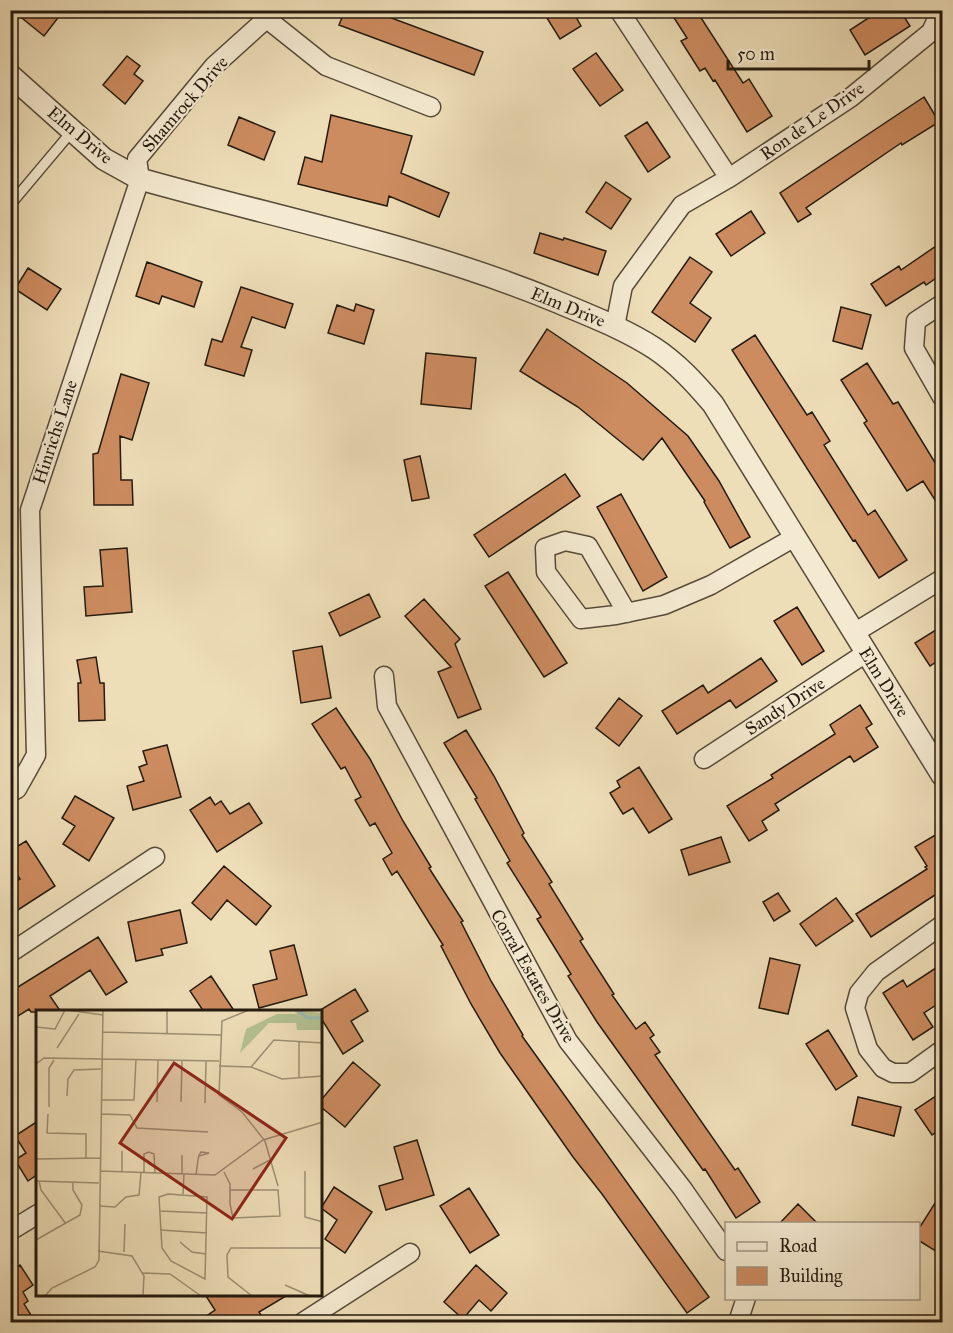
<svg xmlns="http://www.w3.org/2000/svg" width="953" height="1333" viewBox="0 0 953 1333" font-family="'IM FELL Great Primer',serif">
	<rect width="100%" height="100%" fill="#eedeb8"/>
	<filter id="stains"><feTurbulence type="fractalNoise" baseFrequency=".00333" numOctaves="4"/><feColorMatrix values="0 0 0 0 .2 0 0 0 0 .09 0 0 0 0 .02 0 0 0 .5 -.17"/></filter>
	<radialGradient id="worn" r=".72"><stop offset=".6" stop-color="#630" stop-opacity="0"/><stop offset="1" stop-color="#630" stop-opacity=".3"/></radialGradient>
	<path fill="#cd8c60" stroke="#241a0f" stroke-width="1.5" d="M12 10H64L44 36Z
		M345 10H370L483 52 474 75 339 25Z
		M542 10H572L581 26 560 39Z
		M669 10H696L743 83 749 79 772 116 747 132 715 80 713 81 705 68 700 71 681 41 687 38Z
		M866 10H900L910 26 865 55 850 30 870 17Z
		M596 53 623 90 600 106 573 69Z
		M127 56 140 66 134 74 143 81 125 104 103 85Z
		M924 97 939 122 902 145 901 143 806 208 811 214 798 222 780 193Z
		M331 115 412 136 401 173 449 193 439 217 389 196 387 206 298 184 305 157 322 162Z
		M239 117 275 132 264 160 228 145Z
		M647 122 670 157 648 172 625 136Z
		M606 182 631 199 611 229 586 212Z
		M751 211 765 233 731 256 716 234Z
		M540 233 563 240 564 238 606 251 598 275 534 253Z
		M942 242V274L926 285 924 282 886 306 871 284 899 266 901 270Z
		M690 257 712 272 690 303 711 318 695 342 652 312Z
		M147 262 202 282 194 307 162 296 159 304 136 296Z
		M28 268 61 289 47 310 15 289Z
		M241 287 293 304 285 328 252 317 241 347 252 350 244 376 205 365 212 339 222 342Z
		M356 304 374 310 364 344 328 333 337 305 354 311Z
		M841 307 871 315 862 349 833 341Z
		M547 329 627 383 688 436 719 481 750 537 730 548 704 502 705 501 662 438 643 460 578 407 520 371Z
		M755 335 807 415 812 412 830 441 824 445 868 515 875 510 907 560 879 578 855 540 853 541 732 350Z
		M426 353 476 358 471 409 421 404Z
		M867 363 893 404 898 402 942 474V511L923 481 907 491 864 423 867 421 841 380Z
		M121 374 149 383 132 440 120 436 121 480H132L133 505H94L93 454 98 453Z
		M420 456 429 498 412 501 404 460Z
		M565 474 580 496 489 557 474 535Z
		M621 494 667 577 643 591 597 507Z
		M127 548 132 612 86 616 84 587 103 586 100 550Z
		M508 572 567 663 544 677 485 586Z
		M369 594 380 617 340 636 329 613Z
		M424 599 460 639 455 644 481 709 458 718 438 672 451 667 405 616Z
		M797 607 824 651 802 665 774 621Z
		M942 626V658L930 666 915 643Z
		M322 646 331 698 301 703 293 651Z
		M96 657 100 683H104L105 720 79 721 78 683H81L77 660Z
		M761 658 777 681 736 708 730 700 677 734 662 711 703 685 708 693Z
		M619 698 642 716 619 746 596 728Z
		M860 705 872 724 866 728 878 747 854 762 850 756 775 804 779 810 762 821 767 830 749 841 727 806 773 778 771 775 835 734 830 725Z
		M336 708 370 759 403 821 431 867 429 868 463 921 461 922 491 981 523 1035 522 1036 709 1297 687 1313 602 1194 573 1157 500 1053 471 1004 441 946 443 945 397 871 392 875 383 859 392 853 375 823 370 826 355 800 361 797 345 767 341 769 312 724Z
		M466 730 494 776 524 833 522 835 552 882 549 884 583 939 580 941 614 994 612 995 636 1029 645 1022 654 1035 650 1038 660 1052 655 1055 735 1170 738 1168 760 1202 736 1218 705 1169 703 1170 597 1022 568 976 571 974 537 919 541 917 507 863 510 861 475 799 477 798 444 743Z
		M167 745 181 797 133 810 127 786 144 781 139 767 147 764 143 751Z
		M639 767 672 819 649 833 633 808 623 814 610 793 620 787 617 781Z
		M75 796 114 818 89 861 63 844 75 826 62 818Z
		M210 797 215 805 221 801 230 814 249 803 262 823 217 852 190 810Z
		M937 834 942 843V894L941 891 871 937 856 914 927 869 925 867 927 866 915 847Z
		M721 837 730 862 689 875 681 850Z
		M26 841 55 886 10 915V885L20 879 10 864V851Z
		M224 866 271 906 256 925 227 900 211 920 192 903Z
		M778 893 790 911 774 921 763 902Z
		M836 898 853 921 816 946 800 924Z
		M180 910 187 943 161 949 163 955 136 961 128 922Z
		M98 937 127 982 106 995 90 970 50 996 61 1012H31L29 1009 10 1021V992Z
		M294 945 307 995 259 1008 253 985 277 979 270 951Z
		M770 958 800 965 788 1014 759 1008Z
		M942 964V1001L924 1013 933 1027 913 1040 883 993 903 980 907 987Z
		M211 976 235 1012H204L190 991Z
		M355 989 368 1011 351 1021 363 1041 343 1054 321 1018V1012H317Z
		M828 1030 857 1076 836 1090 806 1044Z
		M353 1062 380 1085 345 1127 321 1107V1100Z
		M942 1092V1128L932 1135 915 1110Z
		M858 1097 901 1107 894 1136 852 1125Z
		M38 1121V1174L28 1181 15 1160 26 1153 15 1136Z
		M417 1140 434 1195 386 1210 379 1186 403 1179 394 1147Z
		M334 1187 372 1212 345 1253 325 1239 337 1220 321 1208Z
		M469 1188 499 1235 470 1253 440 1206Z
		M942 1192V1255L918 1240V1230Z
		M798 1204 818 1224H779Z
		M20 1265 33 1285 23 1292 28 1301 24 1304 36 1323H10V1271Z
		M476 1265 507 1293 491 1311 479 1300 463 1319 444 1302Z
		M206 1296H286L259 1312 261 1315 249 1323H196L215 1310Z"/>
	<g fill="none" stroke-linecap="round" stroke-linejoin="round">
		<defs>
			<path id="service" d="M10 205 73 130"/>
			<path id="minor" d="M619 10 729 178
				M267 19 326 66 431 107
				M942 304 916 321 914 348 942 397
				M615 326 623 286 682 205 729 178 850 98 931 32 941 10
				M627 613 588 546 565 541 545 548 546 572 581 619 616 615 664 605 711 585 795 537
				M854 633 942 579
				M384 676 387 706 568 1041 682 1188 726 1251
				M704 759 866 653
				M10 793 17 789 36 755 30 510 140 179 137 159 214 66 276 10
				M942 925 876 972 859 993 855 1008 868 1049 883 1068 893 1073H910L942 1050
				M10 953 155 857
				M10 1231 38 1214
				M303 1322 410 1253
				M738 1322 746 1298"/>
			<path id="tertiary" d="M10 75 104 159 140 179C278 218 422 246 555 301 588 315 623 328 654 348 677 363 695 383 713 404L942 775"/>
		</defs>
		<use href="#service" stroke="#564b39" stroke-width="12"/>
		<use href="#minor" stroke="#564b39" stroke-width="21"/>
		<use href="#tertiary" stroke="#564b39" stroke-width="24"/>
		<use href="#service" stroke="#f4ead1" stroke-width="9"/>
		<use href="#minor" stroke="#f4ead1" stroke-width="18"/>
		<use href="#tertiary" stroke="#f4ead1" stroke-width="21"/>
	</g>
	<g text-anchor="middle" stroke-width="4.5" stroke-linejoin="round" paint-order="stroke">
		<g font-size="18" fill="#241a0f" stroke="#f4ead1">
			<text transform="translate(185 104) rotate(-49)" y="6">Shamrock Drive</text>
			<text transform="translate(812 121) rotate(-35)" y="6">Ron de Le Drive</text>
			<text transform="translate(80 135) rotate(40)" y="6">Elm Drive</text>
			<text transform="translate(568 307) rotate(22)" y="6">Elm Drive</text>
			<text transform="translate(55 432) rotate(-72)" y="6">Hinrichs Lane</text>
			<text transform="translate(884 682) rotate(58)" y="6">Elm Drive</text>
			<text transform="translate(785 706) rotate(-33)" y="6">Sandy Drive</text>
			<text transform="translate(533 976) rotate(60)" y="6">Corral Estates Drive</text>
		</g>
	</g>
	<g transform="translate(36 1010)">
		<rect width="286" height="286" fill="#eedeb8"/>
		<path d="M256 0 286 3V20H261L260 13H233L204 43 210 19 241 4H262Z" fill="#b5c291"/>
		<path fill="none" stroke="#9abbb4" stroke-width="3" d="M261 0 271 8H287"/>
		<path fill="none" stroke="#9d9074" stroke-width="1.5" d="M31 0 67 5M131 0V23M133 0H186M213 0 186 11 183 85 206 102 229 131 242 176M0 17 19 19 29 0M66 22 185 25M263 32V68M21 38 43 4M0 54 8 48 183 51M183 56 215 57 246 69 287 66M215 57 238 30 287 33M31 86 32 69 38 60 65 59M65 90H98L100 49M121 92 122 50M145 92 146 50M169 93 170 51M13 97V58L18 50M65 104 94 105 101 118 172 122M11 123 50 124V148M11 123 12 104M0 149 64 148M217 159 234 150M64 161 179 165 227 130 287 112M269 161V207L287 212M86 162V141M188 162 194 174V194L197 208 244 206 242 180H194M108 163V144L113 142 118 144 119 163M146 164V145M160 165 162 150 163 145 165 142 173 143 163 146M0 171 63 173M3 171 5 180 30 214M132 184 171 187 169 269 135 251 126 238 123 187ZM147 184 148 164M63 196 79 197 90 187 103 185 105 163M123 201 171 203M124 220 171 223M0 230 44 205 46 195 37 180V172M144 232 156 242 170 244M62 241 96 246 108 266 107 286M88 242 89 214M107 263 134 264 165 286M249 275 274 286M9 286 16 278 59 257 63 250 67 0M216 286 192 267 191 245 195 238H287"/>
		<path fill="#8f2418" fill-opacity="0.15" stroke="#8f2418" stroke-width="3" d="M138 53 250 128 196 209 84 133Z"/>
		<rect width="286" height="286" fill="none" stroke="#241a0f" stroke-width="3"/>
	</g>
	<rect width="953" height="1333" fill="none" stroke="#eedeb8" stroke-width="36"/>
	<rect x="12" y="12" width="929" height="1309" fill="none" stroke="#241a0f" stroke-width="3"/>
	<rect x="18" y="18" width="917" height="1297" fill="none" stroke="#241a0f" stroke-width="1.5"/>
	<rect x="725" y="1222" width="195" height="78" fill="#f4ead1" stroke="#a19783" stroke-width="1.5"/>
	<rect x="737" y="1242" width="30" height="9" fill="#f4ead1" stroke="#a19783" stroke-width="1.5"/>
	<text x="779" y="1252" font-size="18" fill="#241a0f">Road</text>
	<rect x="737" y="1267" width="30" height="18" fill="#cd8c60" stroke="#a19783" stroke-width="1.5"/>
	<text x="779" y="1282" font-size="18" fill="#241a0f">Building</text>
	<path d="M728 60v9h141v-9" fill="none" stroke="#241a0f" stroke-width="3"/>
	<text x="737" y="60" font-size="18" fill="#241a0f" stroke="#f4ead1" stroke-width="4.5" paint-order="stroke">50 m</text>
	<rect width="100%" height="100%" filter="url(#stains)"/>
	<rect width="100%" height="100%" fill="url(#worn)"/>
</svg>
